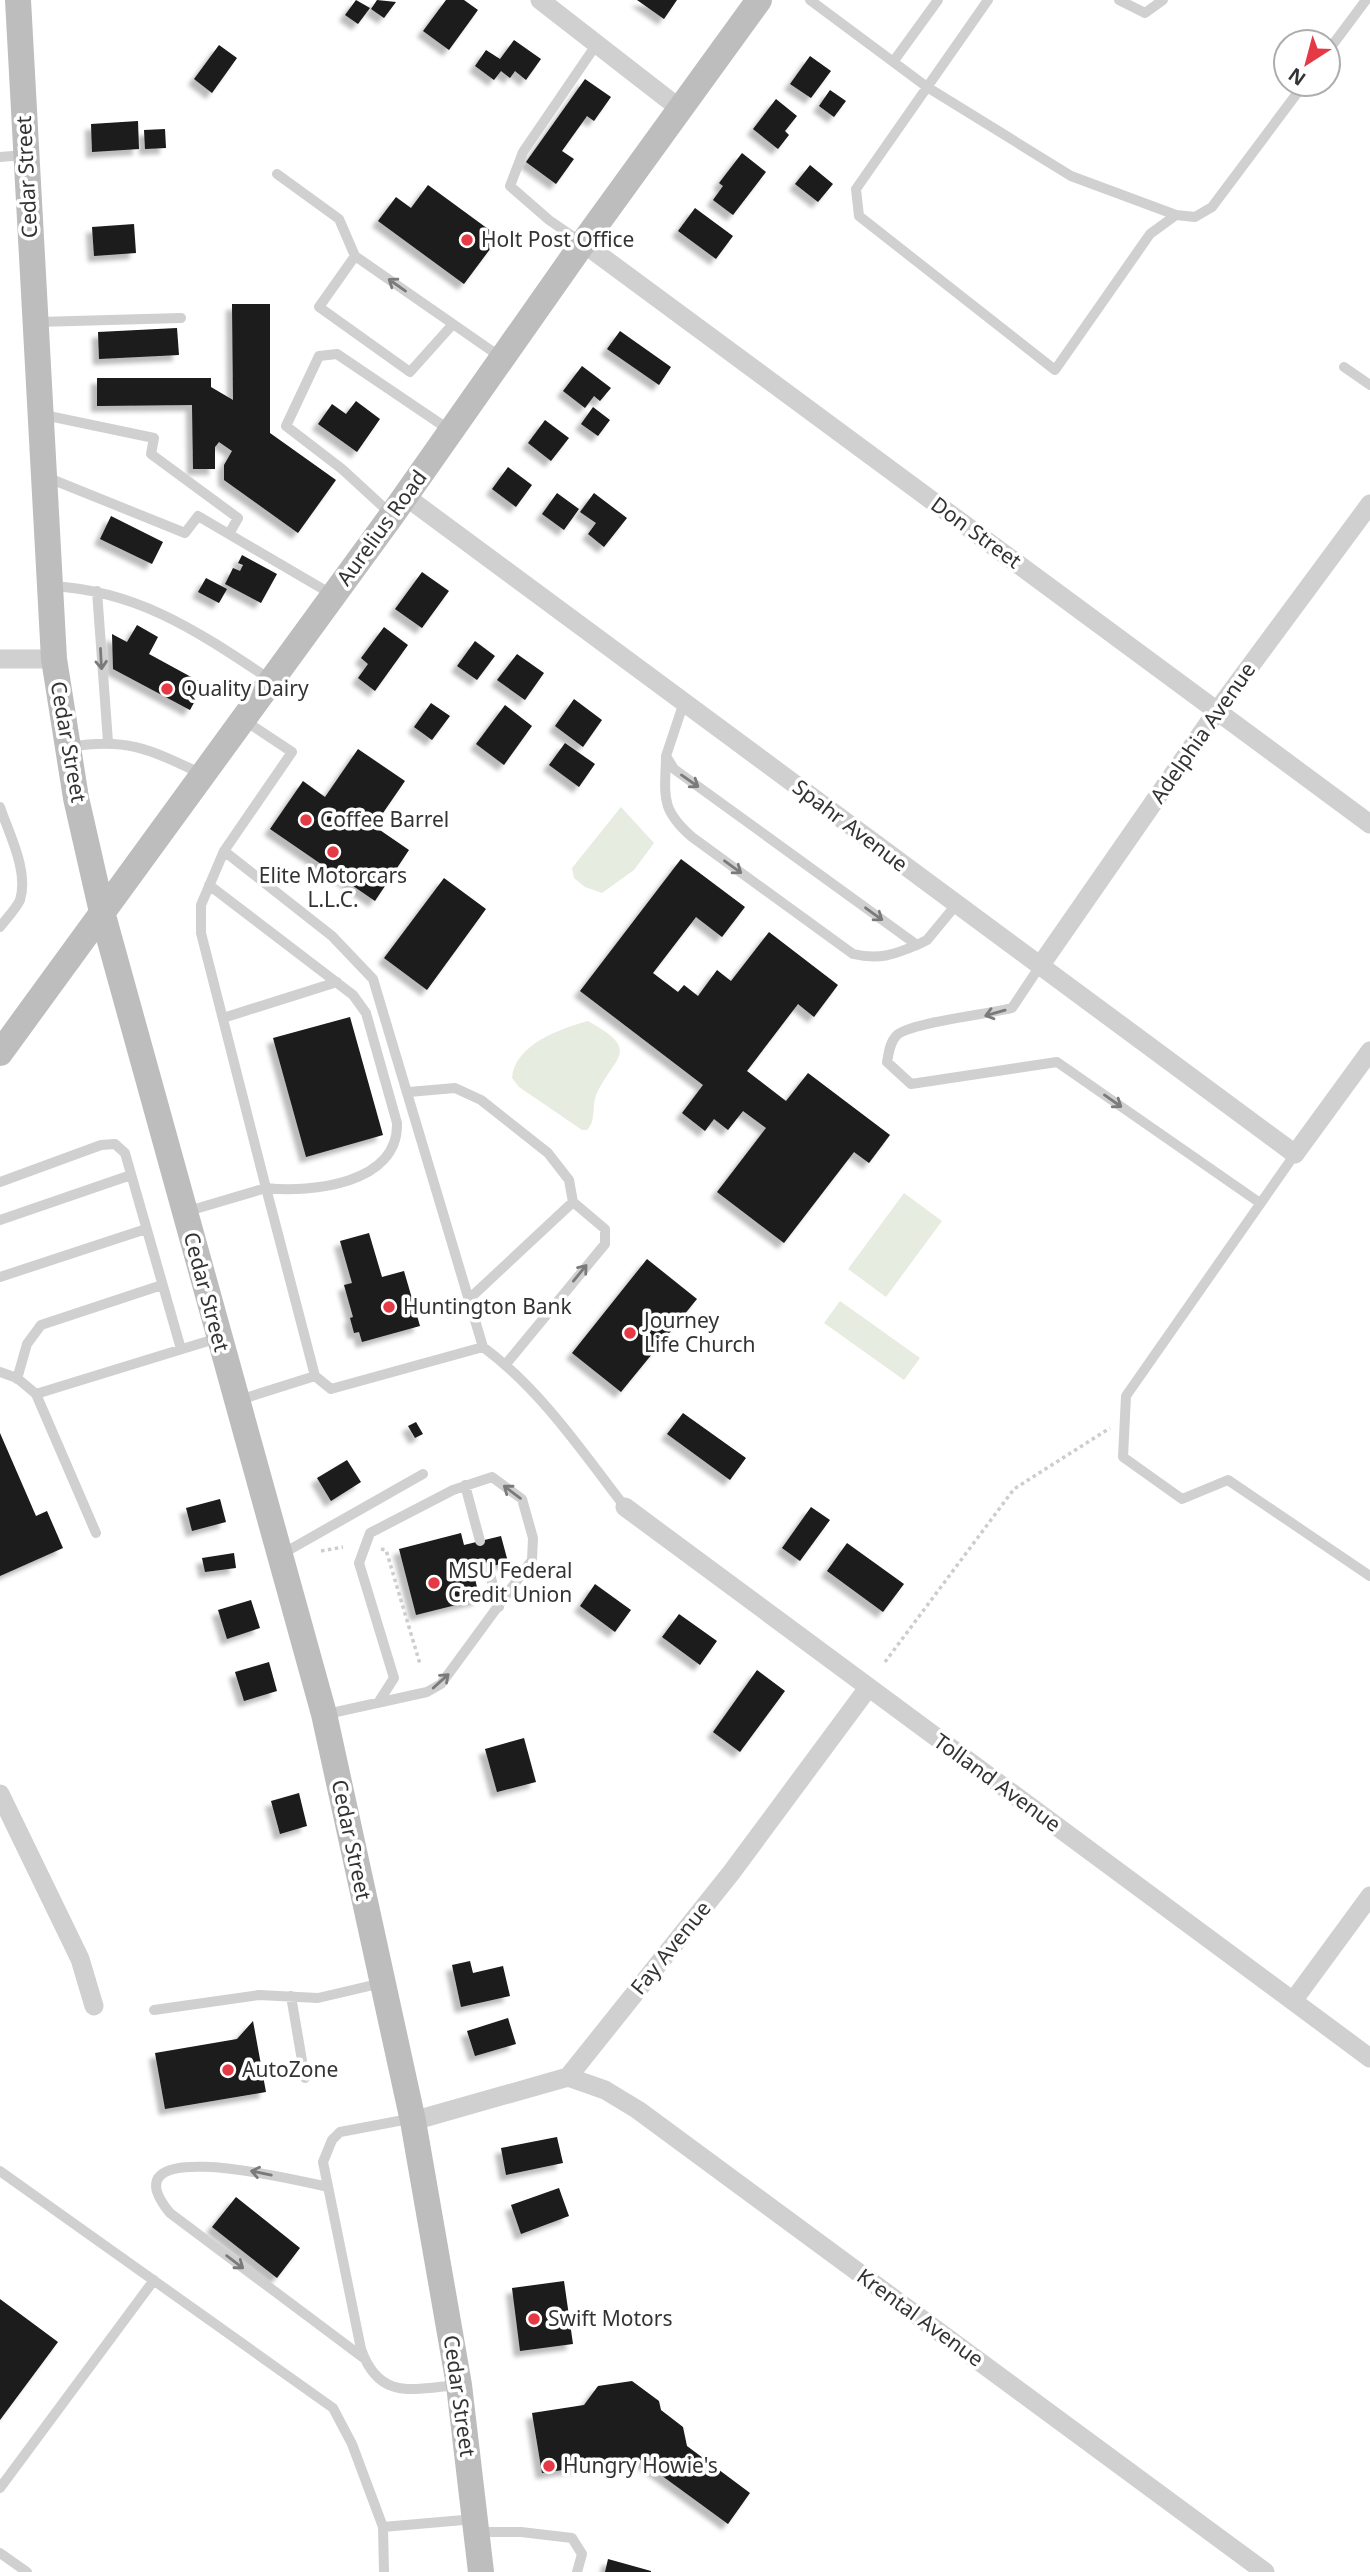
<svg xmlns="http://www.w3.org/2000/svg" width="1370" height="2572" viewBox="0 0 1370 2572" font-family="'Noto Sans',sans-serif">
	<defs>
		<filter id="shadow"><feDropShadow dx="-6" dy="6" stdDeviation="2" flood-color="#0004"/></filter>
	</defs>
	<rect width="100%" height="100%" fill="#fff"/>
	<path fill="#e6ecdf" d="M621 807 654 843 634 870 602 893 585 887 574 878 572 868Z
		M588 1021C642 1051 615 1055 597 1093 591 1105 597 1120 587 1130H582L519 1087 512 1078C515 1044 560 1029 588 1021Z
		M904 1193 942 1221 886 1297 848 1269Z
		M840 1301 920 1358 904 1380 824 1323Z"/>
	<path fill="#1a1a1a" filter="url(#shadow)" d="M356 0 370 8 358 24 345 15Z
		M377 0 396 2 384 18 371 9Z
		M446 0H464L478 10 449 50 423 31Z
		M637 0H677L664 19Z
		M514 40 541 59 526 80 515 71 510 78 501 71 494 80 475 66 486 50 500 59Z
		M219 45 237 58 212 93 194 79Z
		M810 56 831 71 811 98 790 84Z
		M585 79 611 97 594 121 587 116 562 151 574 159 556 184 526 162Z
		M830 90 846 101 834 117 819 106Z
		M776 99 797 116 785 131 789 135 778 149 753 129Z
		M138 121 139 149 92 152 91 124Z
		M165 129 166 148 145 149 144 130Z
		M742 153 766 172 733 215 713 200 723 186 719 183Z
		M810 165 833 184 818 202 795 184Z
		M428 185 499 237 464 284 378 221 396 197 411 208Z
		M695 208 733 236 716 259 678 231Z
		M134 224 136 253 94 256 92 227Z
		M232 304H270V433L336 480 298 533 224 480V465L232 451 219 442 215 447V469H193L192 405 97 406V378H211V387L233 400Z
		M177 328 179 355 99 359 98 332Z
		M620 331 671 367 659 385 607 349Z
		M582 366 611 388 600 401 594 396 585 408 563 391Z
		M356 401 380 419 357 452 318 424 332 404 346 414Z
		M593 407 610 420 598 436 581 424Z
		M545 420 569 438 551 461 528 443Z
		M508 467 532 485 516 507 492 489Z
		M557 493 579 509 564 530 542 514Z
		M594 493 627 518 604 547 588 534 596 523 580 512Z
		M111 516 163 542 152 564 100 539Z
		M242 555 277 574 261 603 225 584 233 568 240 571 243 565 238 563Z
		M422 572 449 591 422 628 395 609Z
		M206 578 227 589 219 603 198 592Z
		M137 625 158 637 149 654 204 684 190 710 113 669 112 634 127 642Z
		M384 627 408 645 375 691 358 678 368 664 361 658Z
		M475 641 495 656 477 680 457 666Z
		M517 654 544 673 525 700 497 680Z
		M574 699 602 720 583 747 555 726Z
		M431 703 450 716 432 740 414 727Z
		M505 705 532 726 504 765 476 744Z
		M565 743 595 764 579 787 549 765Z
		M358 749 405 781 374 826 409 850 375 901 270 829 303 781 325 797Z
		M681 859 745 907 722 937 696 917 653 973 678 992 684 985 698 996 717 970 731 981 769 932 838 985 814 1017 798 1004 747 1071 786 1101 808 1073 890 1135 869 1163 854 1152 784 1243 717 1192 766 1128 743 1111 728 1130 714 1119 705 1131 682 1113 703 1085 580 991Z
		M444 878 486 909 427 990 384 958Z
		M350 1017 383 1135 306 1157 273 1038Z
		M369 1233 382 1277 404 1271 420 1326 362 1342 359 1332 354 1333 350 1318 353 1317 344 1285 352 1283 340 1241Z
		M647 1259 697 1299 621 1392 572 1353Z
		M683 1413 746 1458 730 1480 667 1434Z
		M416 1422 423 1434 415 1438 408 1426Z
		M0 1433 36 1516 47 1511 63 1548 0 1576Z
		M347 1460 361 1482 331 1501 317 1478Z
		M220 1499 226 1522 192 1531 186 1508Z
		M811 1507 830 1520 800 1561 782 1548Z
		M461 1533 464 1545 501 1536 508 1562 473 1571 480 1599 416 1615 399 1549Z
		M847 1543 904 1584 883 1612 827 1571Z
		M234 1553 236 1568 205 1572 202 1558Z
		M595 1584 631 1610 615 1632 580 1606Z
		M251 1600 260 1628 227 1639 218 1610Z
		M679 1614 717 1641 700 1665 662 1637Z
		M269 1662 277 1691 244 1701 235 1672Z
		M757 1670 785 1691 740 1752 713 1732Z
		M524 1738 536 1782 497 1792 485 1749Z
		M299 1793 307 1826 280 1834 271 1801Z
		M470 1961 473 1973 503 1966 510 1996 461 2007 452 1965Z
		M508 2018 516 2044 475 2056 467 2031Z
		M253 2021 266 2092 165 2109 155 2053 237 2039Z
		M557 2137 563 2163 506 2175 501 2148Z
		M559 2188 569 2216 521 2234 511 2205Z
		M236 2197 300 2248 277 2278 212 2227Z
		M564 2281 573 2344 520 2351 512 2288Z
		M0 2299 58 2342 0 2420Z
		M632 2381 659 2401 661 2410 683 2427 687 2446 750 2493 728 2524 639 2459 542 2473 532 2413 584 2405 598 2386Z
		M608 2559 651 2571V2572H605Z"/>
	<g fill="none" stroke-linecap="round" stroke-linejoin="round">
		<path stroke="#cdcdcd" stroke-width="3.5" stroke-dasharray="3.5 3.5" stroke-linecap="butt" d="M381 1549 386 1550 420 1664
			M321 1551 343 1547
			M885 1662 1014 1489 1110 1428"/>
		<path stroke="#d0d0d0" stroke-width="10" d="M810 0 927 87 1071 176 1176 215
			M988 0 856 189 859 216 1055 370 1150 234 1176 215 1195 217 1212 207 1304 84
			M1119 0 1145 13 1163 0
			M1328 51 1366 0
			M893 62 938 0
			M0 157 25 155
			M277 174 339 219 355 256
			M581 242 549 220 510 186 523 152 596 45
			M38 322 181 318
			M453 324 410 372 319 307 355 256 502 358
			M1344 367 1370 385
			M44 415 154 438 151 454 238 518 229 534
			M46 477 185 533 198 516 333 595
			M392 515 342 469 286 426 319 356 337 354 451 431
			M50 586C139 590 200 633 271 680
			M97 591 108 742
			M684 702 666 756 674 769 917 945 927 940 956 905
			M244 720 292 752 224 851 332 936 373 979 483 1347
			M70 747C127 737 151 750 202 774
			M666 757C665 797 660 809 692 837L853 954C879 960 893 955 917 945
			M0 807C9 834 29 871 20 900 16 909 6 919 0 927
			M209 885 353 995 366 1013 397 1123C399 1184 311 1193 266 1188L315 1376
			M1040 966 1012 1008C989 1014 907 1023 896 1036 889 1044 889 1053 887 1062L911 1084 1057 1062 1260 1203
			M223 1018 337 982
			M409 1092 455 1088 481 1100 548 1153 569 1180 573 1202
			M1295 1154 1126 1396 1123 1457 1182 1499 1228 1480 1370 1576
			M0 1182 101 1145 115 1144 125 1153 181 1349
			M185 1212 266 1188 201 933V905L224 851
			M0 1220 131 1175
			M0 1277 146 1229
			M468 1300 573 1202 605 1229V1244L506 1364
			M0 1372 17 1378 36 1394 96 1533
			M17 1379 27 1344 41 1325 162 1285
			M36 1394 218 1338
			M239 1400 315 1376 331 1389 483 1347C541 1390 581 1450 625 1507
			M465 1485 480 1541
			M282 1554 423 1474
			M488 1567 499 1607
			M327 1714 427 1692 441 1684 532 1560 533 1538 522 1499 492 1477 453 1490 370 1533 359 1563 394 1678 378 1703
			M291 1996 305 2078
			M154 2010 259 1995 318 1998 382 1983
			M409 2119 340 2132 332 2140 323 2162 361 2349C379 2401 413 2389 458 2385
			M0 2171 333 2408 352 2444 383 2527 384 2572
			M328 2187C304 2182 102 2131 170 2213L365 2359
			M0 2488 154 2280
			M383 2527 475 2519
			M477 2532H521L572 2538 582 2554 577 2572
			M0 2553 27 2572"/>
		<path stroke="#d0d0d0" stroke-width="19" d="M540 0 679 108
			M583 243 1370 824
			M405 496 1295 1154 1370 1051
			M0 659H54
			M1040 966 1217 711 1370 504
			M625 1507 1370 2058
			M0 1794 80 1959 94 2006
			M1293 2001 1370 1896
			M568 2077 605 2090 638 2110 1265 2572
			M413 2121 568 2077 731 1873 868 1688"/>
		<path stroke="#bdbdbd" stroke-width="26" d="M18 0 54 659 76 798 102 912 324 1714 413 2121 459 2385 481 2572
			M0 1053 392 515 583 243 759 0"/>
	</g>
	<defs><path id="oneway-shaft" d="M-6 0H5M1.5-3L5.5 0L1.5 3" fill="none" stroke-width="1.6" stroke-linecap="round" stroke-linejoin="round" transform="scale(1.75)"/></defs>
	<g stroke="#7a7a7a">
		<use href="#oneway-shaft" transform="translate(397 285) rotate(-145)"/>
		<use href="#oneway-shaft" transform="translate(101 659) rotate(87)"/>
		<use href="#oneway-shaft" transform="translate(690 781) rotate(35)"/>
		<use href="#oneway-shaft" transform="translate(733 867) rotate(36)"/>
		<use href="#oneway-shaft" transform="translate(874 914) rotate(36)"/>
		<use href="#oneway-shaft" transform="translate(995 1013) rotate(164)"/>
		<use href="#oneway-shaft" transform="translate(1113 1101) rotate(35)"/>
		<use href="#oneway-shaft" transform="translate(580 1273) rotate(-51)"/>
		<use href="#oneway-shaft" transform="translate(512 1492) rotate(-143)"/>
		<use href="#oneway-shaft" transform="translate(441 1681) rotate(-42)"/>
		<use href="#oneway-shaft" transform="translate(261 2173) rotate(-168)"/>
		<use href="#oneway-shaft" transform="translate(235 2262) rotate(37)"/>
	</g>
	<g fill="#e63946" stroke="#fff" stroke-width="2.5">
		<circle cx="467" cy="240" r="7"/>
		<circle cx="167" cy="689" r="7"/>
		<circle cx="306" cy="820" r="7"/>
		<circle cx="333" cy="852" r="7"/>
		<circle cx="389" cy="1307" r="7"/>
		<circle cx="630" cy="1333" r="7"/>
		<circle cx="434" cy="1583" r="7"/>
		<circle cx="228" cy="2070" r="7"/>
		<circle cx="534" cy="2319" r="7"/>
		<circle cx="549" cy="2466" r="7"/>
	</g>
	<g text-anchor="middle" stroke-width="7" stroke-linejoin="round" paint-order="stroke">
		<g font-size="21" fill="#333" stroke="#fff">
			<text transform="translate(27 177) rotate(-93)" y="7">Cedar Street</text>
			<text transform="translate(382 528) rotate(-54)" y="7">Aurelius Road</text>
			<text transform="translate(976 533) rotate(36)" y="7">Don Street</text>
			<text transform="translate(1203 733) rotate(-55)" y="7">Adelphia Avenue</text>
			<text transform="translate(68 742) rotate(80)" y="7">Cedar Street</text>
			<text transform="translate(850 826) rotate(37)" y="7">Spahr Avenue</text>
			<text transform="translate(206 1292) rotate(75)" y="7">Cedar Street</text>
			<text transform="translate(997 1783) rotate(36)" y="7">Tolland Avenue</text>
			<text transform="translate(351 1840) rotate(78)" y="7">Cedar Street</text>
			<text transform="translate(671 1948) rotate(-51)" y="7">Fay Avenue</text>
			<text transform="translate(920 2318) rotate(36)" y="7">Krental Avenue</text>
			<text transform="translate(459 2396) rotate(82)" y="7">Cedar Street</text>
		</g>
		<g font-size="21" fill="#333" stroke="#fff" text-anchor="start">
			<text x="481" y="247">Holt Post Office</text>
			<text x="181" y="696">Quality Dairy</text>
			<text x="320" y="827">Coffee Barrel</text>
			<text x="333" y="883" text-anchor="middle">Elite Motorcars<tspan x="333" dy="24">L.L.C.</tspan></text>
			<text x="403" y="1314">Huntington Bank</text>
			<text x="644" y="1328">Journey<tspan x="644" dy="24">Life Church</tspan></text>
			<text x="448" y="1578">MSU Federal<tspan x="448" dy="24">Credit Union</tspan></text>
			<text x="242" y="2077">AutoZone</text>
			<text x="548" y="2326">Swift Motors</text>
			<text x="563" y="2473">Hungry Howie's</text>
		</g>
	</g>
	<g transform="translate(1307 63) rotate(216)"><circle r="33" fill="#ffffff" stroke="#adadad" stroke-width="2"/>
	<path d="M0-5L12 26L0 18L-12 26Z" fill="#e63946"/>
	<text y="-10" font-size="19" font-weight="bold" text-anchor="middle" fill="#333333">N</text>
	</g>
</svg>
